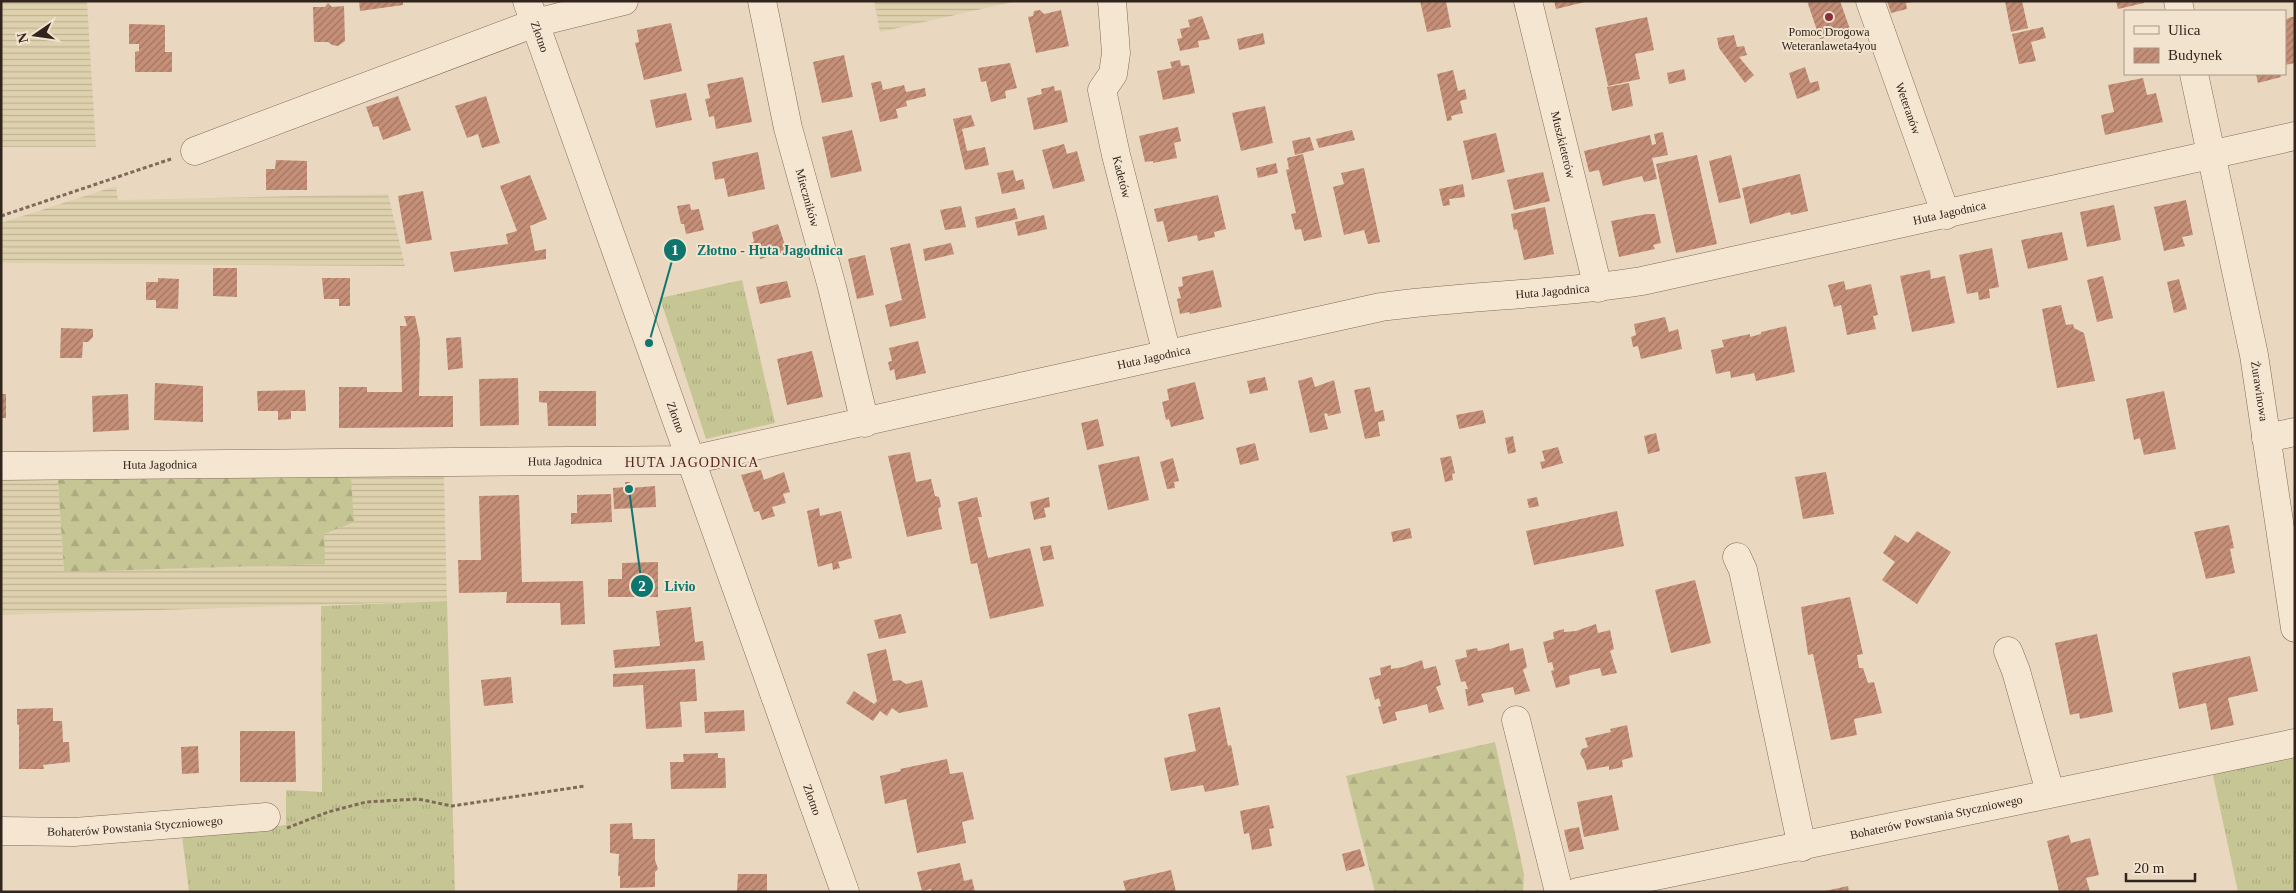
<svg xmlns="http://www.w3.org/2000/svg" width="2296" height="893" viewBox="0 0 2296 893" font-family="'Times New Roman',serif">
	<defs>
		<pattern id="farmland-rules" width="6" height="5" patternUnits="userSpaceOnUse" patternTransform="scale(1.25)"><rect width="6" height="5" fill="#ded1ae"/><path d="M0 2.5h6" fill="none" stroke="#bfb395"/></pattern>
		<pattern id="grass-tufts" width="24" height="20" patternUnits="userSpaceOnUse" patternTransform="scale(1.25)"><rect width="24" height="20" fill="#c6c695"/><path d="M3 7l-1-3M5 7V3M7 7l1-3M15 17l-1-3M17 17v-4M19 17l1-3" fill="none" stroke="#abaa80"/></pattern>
		<pattern id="forest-firs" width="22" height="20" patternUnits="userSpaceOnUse" patternTransform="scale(1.25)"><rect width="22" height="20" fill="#c6c695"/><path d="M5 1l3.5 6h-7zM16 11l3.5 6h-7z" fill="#abaa80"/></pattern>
		<pattern id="building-hatch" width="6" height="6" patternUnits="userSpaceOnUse" patternTransform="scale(1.25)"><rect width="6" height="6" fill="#c58f78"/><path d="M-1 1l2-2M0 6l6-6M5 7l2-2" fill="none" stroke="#a17562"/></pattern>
	</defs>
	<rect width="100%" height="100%" fill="#e9d8bf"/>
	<path fill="url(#farmland-rules)" d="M1 1H87L96 147H1Z
		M874 1H1017L880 32Z
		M116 186 118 200 388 194 405 266 1 263V223Z
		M350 463 444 474 447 601 1 615V469L57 466 64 571 324 564V534Z"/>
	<path fill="url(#grass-tufts)" d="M742 280 775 423 706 439 660 298Z
		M447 601 455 892H189L182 836 286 825V790L322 792 321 606Z
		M2295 753V892H2238L2212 771Z"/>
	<path fill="url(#forest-firs)" d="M350 463 354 522 324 534 325 564 64 572 57 466Z
		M1495 742 1524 874 1523 892H1375L1346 776Z"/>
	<path fill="url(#building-hatch)" d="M359 1H403V5L360 11Z
		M1420 1H1446L1451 27 1427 32Z
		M1554 1H1585V2L1556 9Z
		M1807 1H1840L1851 32 1820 39Z
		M1887 1H1911L1912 2 1906 3 1907 9 1891 13Z
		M2005 1H2022L2028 28 2011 32Z
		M2116 1H2144V3L2118 9Z
		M328 3 332 7 344 6 345 41 338 46 332 45 328 42H314L313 7H325Z
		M1040 10 1044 14 1061 10 1069 46 1036 53 1028 17 1033 16 1034 11Z
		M1202 16 1210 39 1198 41 1199 47 1180 51 1177 39 1182 38 1180 29 1190 27 1188 20Z
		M1647 17 1654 50 1635 54 1640 79 1608 86 1595 28Z
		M2291 17H2295V63L2285 65V20Z
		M671 23 682 71 644 80 635 43 639 42 637 30Z
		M129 24 165 25V52H172V72H135V52L139 51V44H129Z
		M2043 27 2046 38 2031 42 2036 61 2019 64 2012 34Z
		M1263 33 1265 44 1239 50 1237 39Z
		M1734 35 1737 47 1744 46 1747 55 1739 57 1754 75 1745 83 1719 48 1717 38Z
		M844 55 853 97 822 103 813 62Z
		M1180 60 1181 66 1189 65 1195 93 1163 100 1157 71 1172 68 1170 62Z
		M1010 63 1017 88 1005 91 1006 98 991 102 986 81 981 82 978 68Z
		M1805 67 1810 83 1818 81 1820 90 1797 99 1789 73Z
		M1684 69 1686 80 1669 84 1667 73Z
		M1453 70 1458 91 1465 89 1467 99 1460 101 1463 113 1451 116 1452 120 1447 121 1437 74Z
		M2256 74H2280L2281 77 2258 83Z
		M743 77 752 122 716 129 714 116 709 117 705 99 710 98 707 84Z
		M2143 78 2147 95 2156 93 2163 122 2105 135 2101 115 2114 112 2108 85Z
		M881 81 883 90 904 85 906 92 925 88 926 96 906 101 907 106 896 109 898 118 880 122 871 83Z
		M1629 83 1633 106 1612 111 1607 87Z
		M1054 86 1055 91 1061 90 1068 122 1034 130 1027 98 1042 94 1041 89Z
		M686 93 692 120 656 128 650 100Z
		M398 96 411 130 383 140 378 126 373 127 366 107Z
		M486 96 500 143 482 148 478 134 467 138 455 106Z
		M1265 106 1273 143 1241 151 1232 113Z
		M971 115 975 126 962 129 967 151 985 147 989 165 965 170 953 119Z
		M1178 127 1181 141 1174 143 1177 158 1153 163V161L1145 162 1139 136Z
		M852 130 862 171 831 178 822 137Z
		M1352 130 1355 140 1319 148 1316 139Z
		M1663 132 1668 155 1652 158 1657 179 1644 182 1642 176 1603 186 1599 170 1589 172 1584 151 1650 135 1652 145 1656 144 1654 134Z
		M1496 133 1505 172 1472 180 1463 141Z
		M1310 137 1314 150 1295 155 1292 141Z
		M1064 144 1067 154 1077 151 1085 181 1053 189 1042 150Z
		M758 152 765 189 728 197 724 178 715 180 712 162Z
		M1303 154 1322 237 1304 241 1301 229 1295 230 1291 214 1296 213 1286 170 1289 169 1287 158Z
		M1697 155 1717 244 1676 253 1656 164Z
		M1731 155 1741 198 1719 203 1709 161Z
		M276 160 307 161V190H266V169H275Z
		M1276 163 1278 173 1258 178 1256 168Z
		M1364 168 1380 242 1368 244 1364 230 1344 235 1333 187 1344 184 1341 173Z
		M1013 170 1016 181 1023 179 1025 189 1002 194 997 173Z
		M1543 172 1550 201 1514 210 1507 180Z
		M1800 174 1808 211 1791 215 1790 212 1750 224 1742 188Z
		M530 175 547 219 530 226 535 251 546 249V259L454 272 450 252 508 244 506 234 517 231 500 186Z
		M1463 184 1465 197 1449 199 1450 205 1443 206 1439 189Z
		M423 191 432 240 406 244 398 196Z
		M1218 195 1226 229 1214 232 1215 237 1198 241 1197 235 1168 242 1163 221 1157 222 1154 209Z
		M2186 200 2193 235 2182 237 2185 246 2164 251 2154 207Z
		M690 204 691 210 699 209 704 230 686 234 684 224H681L677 206Z
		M2114 205 2121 240 2087 247 2080 212Z
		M961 206 966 227 945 230 940 210Z
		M1545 207 1554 254 1524 260 1517 229 1514 230 1511 214Z
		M1015 208 1018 219 977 228 975 217Z
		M1647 214H1655L1661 243 1653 245 1655 249 1619 257 1611 221Z
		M1044 215 1047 229 1018 236 1015 222Z
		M778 224 787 251 760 259 759 254 751 256 747 244 754 242 752 232Z
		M2062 232 2068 260 2028 269 2021 240Z
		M910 243 926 318 890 327 885 305 902 300 890 248Z
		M951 243 954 254 925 261 923 249Z
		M1992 248 1999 287 1989 289 1990 298 1979 300 1978 292 1967 294 1959 255Z
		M865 255 874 295 857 299 848 259Z
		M213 268H237V297L213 296Z
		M1213 270 1222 307 1190 314 1189 312 1180 314 1177 299 1181 298 1178 287 1183 286 1182 277Z
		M1930 270 1931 279 1945 276 1955 323 1912 332 1900 276Z
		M2103 276 2113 318 2097 322 2087 280Z
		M158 278 179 279 178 309 156 308V300H146V282H158Z
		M322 278H350V306H339V299H324Z
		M2179 279 2187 309 2174 313 2167 282Z
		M787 281 791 297 760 304 756 287Z
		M1844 281 1846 290 1871 284 1878 315 1873 316 1876 329 1847 335 1841 305 1834 307 1828 285Z
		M2061 305 2066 325 2073 324 2074 328 2084 333 2095 381 2057 388 2042 309Z
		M404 316H415L420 340 419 396H453V427L339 428V387H367V392H402L400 326H407Z
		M1665 317 1669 332 1678 329 1682 349 1641 359 1638 346 1633 347 1631 337 1636 335 1634 324Z
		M1786 326 1795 372 1756 381 1754 373 1731 378 1730 371 1716 374 1711 350 1724 347 1722 340 1750 334V337L1761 334V332Z
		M61 328 93 329V337L88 342H83L82 358H60Z
		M461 337 463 368 448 370 446 338Z
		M918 341 926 373 896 380 894 369 890 371 888 362 892 361 889 348Z
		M812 351 823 397 787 405 777 359Z
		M1265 377 1268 390 1250 394 1247 381Z
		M1312 377 1315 387 1334 380 1341 413 1328 416 1327 413 1324 414 1328 429 1310 433 1298 381Z
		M518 378 519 425 480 426 479 379Z
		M1195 382 1204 419 1171 427 1169 419 1166 420 1162 402 1169 400 1167 389Z
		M155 383 203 386V422L154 420Z
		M1370 387 1375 412 1383 410 1385 421 1378 422 1380 436 1365 439 1354 390Z
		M305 390 306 411H291V419L278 420V411H258L257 391Z
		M539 391H596V426H548L547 403 539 402Z
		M2164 391 2176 449 2144 455 2140 438 2134 440 2126 399Z
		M1 394H6V418H1Z
		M128 394 129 430 93 432 92 396Z
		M1483 410 1486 423 1459 429 1456 415Z
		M1098 419 1104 446 1087 450 1081 423Z
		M1656 433 1660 451 1648 454 1644 436Z
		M1513 436 1516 452 1508 454 1505 438Z
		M1255 443 1259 460 1240 465 1236 448Z
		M1558 447 1563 463 1542 469 1540 462 1545 461 1542 451Z
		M910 452 916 482 931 479 935 496 939 497 941 506 938 509 942 529 907 537 888 456Z
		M1139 456 1149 500 1108 510 1098 465Z
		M1451 456 1455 473 1452 474 1453 480 1445 482 1440 458Z
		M1173 458 1179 481 1174 482 1175 488 1167 489 1160 462Z
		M761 470 764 480 784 472 790 492 783 494 786 503 772 507 775 516 762 520 759 511 754 512 741 475Z
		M1826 472 1834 514 1803 519 1795 477Z
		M625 482H630L631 488 655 486 656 507 614 509 613 488 625 487Z
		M611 494 612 522 571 524V513H577V495Z
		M519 495 522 582 583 581 585 624 561 625 560 603H506L507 592 459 593 458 560H481L479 496Z
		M977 497 982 517H978L988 558 1030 548 1044 606 990 619 977 563 971 564 958 502Z
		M1049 497 1050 507 1044 508 1046 517 1034 520 1030 502Z
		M1537 497 1539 506 1529 508 1527 499Z
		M819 508 820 516 841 511 852 558 838 562 840 568 833 570 832 563 818 567 807 511Z
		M1617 511 1624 546 1534 565 1526 531Z
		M2229 525 2234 548 2230 549 2235 573 2206 579 2194 532Z
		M1410 528 1412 538 1393 542 1391 532Z
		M1917 531 1951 552 1917 604 1882 580 1895 562 1883 553 1895 535 1908 543Z
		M1051 545 1054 559 1043 561 1040 547Z
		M658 562V597H608V579H622V563Z
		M1695 580 1711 643 1671 653 1655 590Z
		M1850 597 1863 654 1857 655 1859 668H1863L1868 683 1874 682 1882 713 1854 719 1857 735 1831 740 1813 654 1808 655 1801 607Z
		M691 607 695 642 703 641 705 660 615 668 613 650 660 646 656 611Z
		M901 614 906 633 879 639 874 620Z
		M1596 624 1598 633 1610 630 1614 649 1610 651 1617 673 1602 676 1600 668 1586 671 1569 676 1570 684 1556 688 1551 671 1554 670 1552 662 1548 663 1543 642 1554 639 1553 632 1564 629V632L1576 631Z
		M2097 634 2113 712 2080 719 2079 713 2070 715 2055 643Z
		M1509 643 1510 651 1523 648 1527 667 1523 670 1530 691 1515 695 1513 687 1499 690 1481 694 1484 702 1468 706 1465 689H1468L1465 681 1461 682 1455 660 1467 657 1466 650 1477 648 1478 651 1490 649Z
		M886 649 893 681 900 680 906 684 922 680 928 707 899 713 892 708 887 716 880 711 873 721 846 703 854 691 874 704 877 701 867 654Z
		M2250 656 2258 691 2228 698 2234 725 2211 730 2206 703 2179 709 2172 673Z
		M1422 660 1424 669 1436 666 1441 685 1436 687 1444 709 1429 713 1427 704 1413 708 1395 712 1397 720 1383 724 1378 707 1381 706 1379 698 1375 700 1369 678 1381 675 1380 668 1391 665V669L1403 667Z
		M695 669 697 701 680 702 682 727 646 729 643 685 613 687V674Z
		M511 677 513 703 484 706 481 680Z
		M1220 707 1228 746 1231 745 1239 785 1205 792 1203 785 1171 791 1164 758 1196 751 1188 714Z
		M53 708V721H62L63 742H69L70 762 43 765 44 769H19V725L17 724V709Z
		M744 710 745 731 705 733 704 712Z
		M1627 725 1633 757 1622 760 1623 767 1609 770V766L1587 770 1584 760 1580 754 1582 749 1588 747 1585 738 1611 732 1610 729Z
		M240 731H295L296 782H240Z
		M198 746 199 773 182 774 181 747Z
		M718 753V758H725L726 788 671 789 670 762H684L683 754Z
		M947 759 950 774 963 772 974 819 962 822 966 843 917 853 906 799 885 804 880 776 901 771 900 769Z
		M1612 795 1619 830 1584 837 1577 802Z
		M1269 805 1274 828 1269 829 1272 846 1252 850 1249 833 1244 834 1240 811Z
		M632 823 633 839H655V860L658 869 655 872V887L620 888V876H618L619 854 610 853V824Z
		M1579 827 1584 849 1569 852 1564 830Z
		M2069 835 2071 843 2090 838 2099 875 2086 878 2090 892H2059L2047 841Z
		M1360 849 1365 866 1346 871 1342 854Z
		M960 863 964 881 972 879 975 892H931V889L922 891 917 872Z
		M1171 870 1176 892H1126L1123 881Z
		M738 874H767V892H737Z
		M1848 886 1849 892H1825V891Z"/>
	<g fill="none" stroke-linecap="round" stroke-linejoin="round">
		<defs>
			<g id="minor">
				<path id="s1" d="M527 1 845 892"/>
				<path id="s2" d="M762 1 788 128 832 287 865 423"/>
				<path id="s3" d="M1112 1 1116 53 1113 74 1102 90 1116 155 1167 354"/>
				<path id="s4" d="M1528 1 1598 288"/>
				<path id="s5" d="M1870 1 1946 215"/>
				<path d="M2178 1 2180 11"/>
				<path id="s6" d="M2194 74 2254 355 2295 628"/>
				<path d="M195 151 535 23 624 1"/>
				<path d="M2266 438 2295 432"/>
				<path id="s7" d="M1 466 691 460 1381 307C1468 295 1555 295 1642 281L2295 136"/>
				<path d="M1737 557 1743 570 1802 847"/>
				<path d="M2008 651 2016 671 2050 792"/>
				<path d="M1516 720 1559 892"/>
				<path id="s8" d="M1 831 74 832 266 817"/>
				<path id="s9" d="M1578 892C1817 843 2055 791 2295 743"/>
			</g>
		</defs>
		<use href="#minor" stroke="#816a59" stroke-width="29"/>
		<path stroke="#816a59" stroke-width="3" stroke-dasharray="4 2.5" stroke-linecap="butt" d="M1 216 171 159
			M287 828 328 812 366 802 418 799 452 806 585 786"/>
		<use href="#minor" stroke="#f5e6d2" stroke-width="28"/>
	</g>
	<circle fill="#8a2e3a" stroke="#f2e3ce" stroke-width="2" cx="1829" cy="17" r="5"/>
	<g text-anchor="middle" stroke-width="4" stroke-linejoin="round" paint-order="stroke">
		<g font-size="12" fill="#31241c" stroke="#f2e3ce">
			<text x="1829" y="36">Pomoc Drogowa<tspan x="1829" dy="14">Weteranlaweta4you</tspan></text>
		</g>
		<g font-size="12" fill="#31241c" stroke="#f2e3ce">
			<text dy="4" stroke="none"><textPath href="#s1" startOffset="38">Złotno</textPath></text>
			<text dy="4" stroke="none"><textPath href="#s5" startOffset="114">Weteranów</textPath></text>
			<text dy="4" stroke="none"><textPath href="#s4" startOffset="148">Muszkieterów</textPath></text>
			<text dy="4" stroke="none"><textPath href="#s3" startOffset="182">Kadetów</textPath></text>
			<text dy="4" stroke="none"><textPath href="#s2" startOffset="202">Mieczników</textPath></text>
			<text dy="4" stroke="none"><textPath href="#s7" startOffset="1974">Huta Jagodnica</textPath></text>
			<text dy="4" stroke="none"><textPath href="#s7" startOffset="1569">Huta Jagodnica</textPath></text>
			<text dy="4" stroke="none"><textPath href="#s7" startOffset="1164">Huta Jagodnica</textPath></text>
			<text dy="4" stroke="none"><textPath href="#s6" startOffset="324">Żurawinowa</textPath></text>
			<text dy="4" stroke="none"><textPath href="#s1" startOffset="442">Złotno</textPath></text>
			<text dy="4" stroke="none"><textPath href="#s7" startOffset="564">Huta Jagodnica</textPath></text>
			<text dy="4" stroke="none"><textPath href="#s7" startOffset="159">Huta Jagodnica</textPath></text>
			<text dy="4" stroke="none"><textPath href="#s1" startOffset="848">Złotno</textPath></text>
			<text dy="4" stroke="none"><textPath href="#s9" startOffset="366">Bohaterów Powstania Styczniowego</textPath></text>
			<text dy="4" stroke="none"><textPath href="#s8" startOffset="134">Bohaterów Powstania Styczniowego</textPath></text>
		</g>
		<g font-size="14" letter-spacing="1" fill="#5a251f" stroke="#f2e3ce">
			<text x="692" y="467">HUTA JAGODNICA</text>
		</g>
	</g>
	<path fill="none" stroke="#0f766e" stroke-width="2" d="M649 343L675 250M629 489L642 586"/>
	<g fill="#0f766e" stroke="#f2e3ce" stroke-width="2">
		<circle cx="649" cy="343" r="5"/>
		<circle cx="629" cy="489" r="5"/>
		<circle cx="675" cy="250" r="12"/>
		<circle cx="642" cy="586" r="12"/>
	</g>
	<g font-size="15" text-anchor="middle" font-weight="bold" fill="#fff">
		<text x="675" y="255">1</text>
		<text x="642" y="591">2</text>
	</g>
	<g font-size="14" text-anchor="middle" font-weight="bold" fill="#0f766e" stroke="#f2e3ce" stroke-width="4" stroke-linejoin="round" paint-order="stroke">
		<text x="770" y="255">Złotno - Huta Jagodnica</text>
		<text x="680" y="591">Livio</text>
	</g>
	<rect width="2296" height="893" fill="none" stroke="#31241c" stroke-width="5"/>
	<rect x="2124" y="10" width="162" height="65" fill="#f2e3ce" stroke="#a59787"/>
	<rect x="2134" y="26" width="25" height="8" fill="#f5e6d2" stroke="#a59787"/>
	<text x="2168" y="35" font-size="15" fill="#31241c">Ulica</text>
	<rect x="2134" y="48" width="25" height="15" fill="url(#building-hatch)" stroke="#a59787"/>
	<text x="2168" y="60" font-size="15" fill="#31241c">Budynek</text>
	<g transform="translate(35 35) rotate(257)" stroke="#f2e3ce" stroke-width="4" paint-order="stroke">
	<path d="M0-4L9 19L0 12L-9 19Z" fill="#31241c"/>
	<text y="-8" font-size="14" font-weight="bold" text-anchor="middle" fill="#31241c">N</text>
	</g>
	<path d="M2126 873v8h69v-8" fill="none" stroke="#31241c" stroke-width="2.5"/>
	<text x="2134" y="873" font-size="15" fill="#31241c" stroke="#f2e3ce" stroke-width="4" paint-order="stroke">20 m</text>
</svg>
